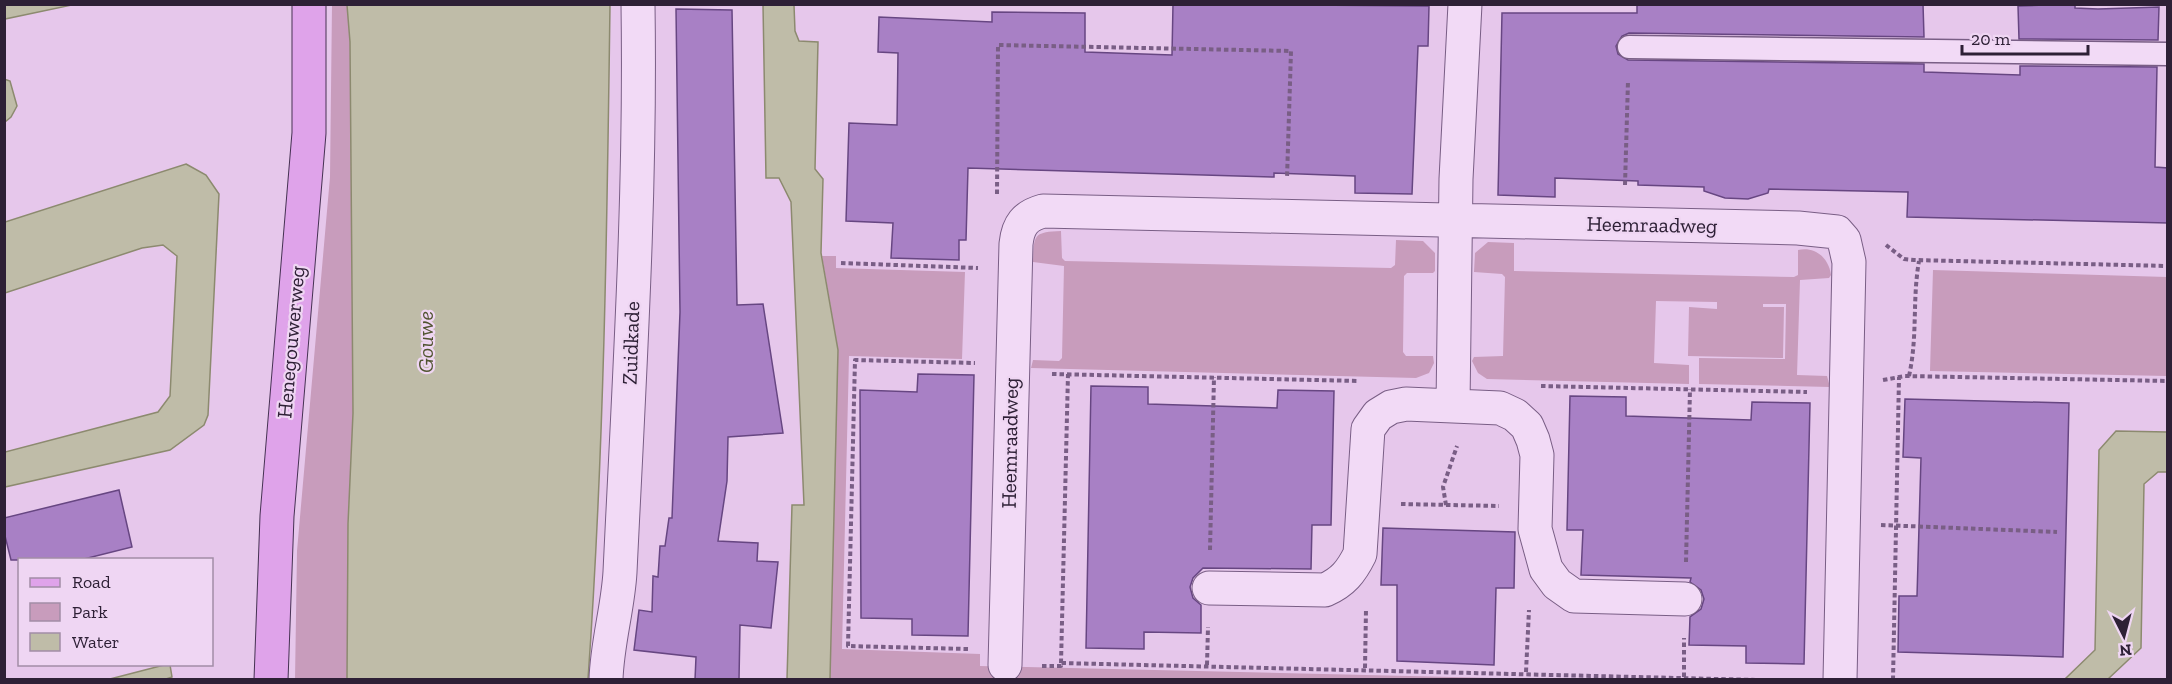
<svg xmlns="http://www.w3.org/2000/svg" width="2172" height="684" viewBox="0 0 2172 684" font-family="'Zilla Slab',serif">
	<rect width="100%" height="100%" fill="#e6c7eb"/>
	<path fill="#c89cbc" d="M332 5H347L350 42 353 413 348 524 347 679 295 680 297 551 330 177Z
		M1061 231 1062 258 1065 261 1391 268 1395 265 1396 240 1423 241 1435 253V271L1433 273H1407L1404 276 1403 352 1406 356H1433L1434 363 1429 373 1416 378 1031 368 1033 360 1059 361 1062 358 1064 266 1033 262C1034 235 1033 232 1061 231Z
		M1488 242 1514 243V271L1794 277 1798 275V250C1815 246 1829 258 1831 275L1829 278 1800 280 1797 375 1827 376 1830 387 1699 384V358L1785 359 1786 304H1763V307H1784L1783 358 1688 356 1689 307 1717 309V302L1656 301 1654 363 1689 365V384L1487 379 1478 373 1472 361 1474 357 1503 356 1505 277 1502 274 1474 272 1475 253Z
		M822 256H836V268L965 272 962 359 849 356 842 649 980 654V666L1537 679H830L838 350Z
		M1933 270 2167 277V376L1930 371Z"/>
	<path fill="#bfbca8" stroke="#8c8a6f" stroke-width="1.5" d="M5 4H72V5L5 19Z
		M347 5H610C607 229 604 455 588 679H347L348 524 353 413 350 42Z
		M763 5H794L795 31 799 41 818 42 815 169 823 179 821 253 838 350 830 679H787L792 505H804L791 202 779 178H766Z
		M4 79 10 81 17 106 11 117 5 122Z
		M186 164 206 175 219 194 208 415 204 425 170 450 5 487V452L158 412 170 396 177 256 163 245 142 248 5 293V222Z
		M2116 431 2167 432V472H2158L2144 484 2141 648 2108 679H2065L2095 650 2099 450Z
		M164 665H170L172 677 166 679H110Z"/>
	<path fill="#a880c5" stroke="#674682" stroke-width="1.5" d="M1173 4 1429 6 1428 46H1418L1412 194 1355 193V176L1274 173V177L968 168 966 240H959V260L891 258 893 223 846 221 849 123 897 125 898 53 878 52 879 17 992 22V12L1085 13V52L1172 55Z
		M1637 4H1923L1924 37 1629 33 1622 36 1616 46 1618 54 1628 60 1924 64V72L2020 75V66L2157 67 2155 167 2168 168V223L1907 217 1908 192 1769 189 1768 193 1748 199 1725 198 1704 191V187L1638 185V181L1555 178V197L1498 195 1502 13H1637Z
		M2075 4V8L2098 9 2159 7 2158 40 2019 39 2018 6Z
		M676 9 732 10 737 305 763 304 783 433 728 437 727 481 718 541 758 543 757 561 778 562 771 628 740 625 739 680H695L696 657 634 650 639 610 652 612 653 576 658 577 660 546H665L669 518H672L680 312Z
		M918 374 974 375 968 636 912 635V619L861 618 860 390 917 392Z
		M1091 386 1148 387V404L1277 408 1278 390 1334 391 1331 525H1312L1311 569 1203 568 1193 578 1190 587 1193 598 1201 605V633L1144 632V649L1086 648Z
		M1570 396 1626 397V416L1751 420 1752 402 1810 403 1804 664 1746 663V646L1689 645 1690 617 1701 609 1704 599 1701 590 1690 582 1691 578 1581 575 1583 530H1567Z
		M1905 399 2069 403 2063 657 1898 652 1899 596H1917L1921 458 1903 457Z
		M119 490 132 547 80 560H11L4 532V518Z
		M1383 528 1515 532 1514 588H1496L1494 665 1397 661V585H1381Z"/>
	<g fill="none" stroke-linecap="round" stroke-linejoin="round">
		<defs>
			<path id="lane" d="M1629 47 2168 54"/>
			<path id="street" d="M1453 405 1456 179 1465 4
				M1209 588 1325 590C1343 582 1351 572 1360 554L1368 429 1378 415 1391 407 1406 404 1500 408 1515 415 1527 426 1533 440 1537 455 1535 529 1546 569 1557 584 1574 596 1685 599
				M1005 665 1016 244C1018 225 1025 216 1043 211L1798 228 1837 232 1844 240 1849 262 1840 680
				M606 680C607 643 618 608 620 572 629 383 641 193 638 4"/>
			<path id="primary" d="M271 680 277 516 309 133V4"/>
		</defs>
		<use href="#lane" stroke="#795e85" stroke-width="25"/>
		<use href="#street" stroke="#795e85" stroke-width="35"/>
		<use href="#primary" stroke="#463253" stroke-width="35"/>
		<path stroke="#795e85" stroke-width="4" stroke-dasharray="4.5 3" stroke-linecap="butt" d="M1625 185 1628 81
			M997 194 998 45 1291 51 1287 178
			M1886 245 1904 259 1914 260 2168 266
			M841 263 978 268
			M1052 374 1359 381
			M1909 376C1918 335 1912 301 1919 261
			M1883 380 1905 376 2168 381
			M1541 386 1807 392
			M1401 504 1499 506
			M1446 505 1443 487 1457 446
			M1881 525 2057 532
			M1210 550 1214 377
			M1686 562 1690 389
			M968 649 848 646 855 360 975 363
			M1061 663 1068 374
			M1207 665 1208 627
			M1042 666H1061V663L1759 680
			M1365 668 1366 609
			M1526 672 1529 610
			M1684 677V638
			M1893 680 1899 377"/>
		<use href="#lane" stroke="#f2daf6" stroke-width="22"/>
		<use href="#street" stroke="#f2daf6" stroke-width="33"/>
		<use href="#primary" stroke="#dfa3ea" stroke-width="33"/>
	</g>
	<g text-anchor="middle" stroke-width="4.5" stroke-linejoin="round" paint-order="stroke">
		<g font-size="21" fill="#2e2036" stroke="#efd6f3">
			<text transform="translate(1652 225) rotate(1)" y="7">Heemraadweg</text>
			<text transform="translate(291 342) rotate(-85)" y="7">Henegouwerweg</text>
			<text transform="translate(631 343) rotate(-88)" y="7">Zuidkade</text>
			<text transform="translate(1010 443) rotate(-89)" y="7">Heemraadweg</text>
		</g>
		<g font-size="22" font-style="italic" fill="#515531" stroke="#efd6f3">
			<text transform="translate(425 342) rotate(-90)" y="8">Gouwe</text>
		</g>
	</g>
	<rect width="2172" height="684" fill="none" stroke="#2e2036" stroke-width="12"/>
	<rect x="18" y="558" width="195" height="108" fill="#efd6f3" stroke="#a28da7" stroke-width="1.5"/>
	<rect x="30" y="578" width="30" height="9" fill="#dfa3ea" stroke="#a28da7" stroke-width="1.5"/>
	<text x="72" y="588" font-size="18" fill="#2e2036">Road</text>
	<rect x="30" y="603" width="30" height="18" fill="#c89cbc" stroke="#a28da7" stroke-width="1.5"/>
	<text x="72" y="618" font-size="18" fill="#2e2036">Park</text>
	<rect x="30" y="633" width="30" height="18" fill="#bfbca8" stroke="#a28da7" stroke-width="1.5"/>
	<text x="72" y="648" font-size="18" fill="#2e2036">Water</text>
	<g transform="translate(2124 636) rotate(174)" stroke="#efd6f3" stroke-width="4.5" paint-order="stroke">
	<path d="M0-4.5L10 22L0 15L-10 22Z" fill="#2e2036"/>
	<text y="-9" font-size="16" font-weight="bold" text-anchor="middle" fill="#2e2036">N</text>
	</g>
	<path d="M1962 45v9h126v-9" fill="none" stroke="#2e2036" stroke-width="3"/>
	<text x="1971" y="45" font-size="18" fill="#2e2036" stroke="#efd6f3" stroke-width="4.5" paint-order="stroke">20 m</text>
</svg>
